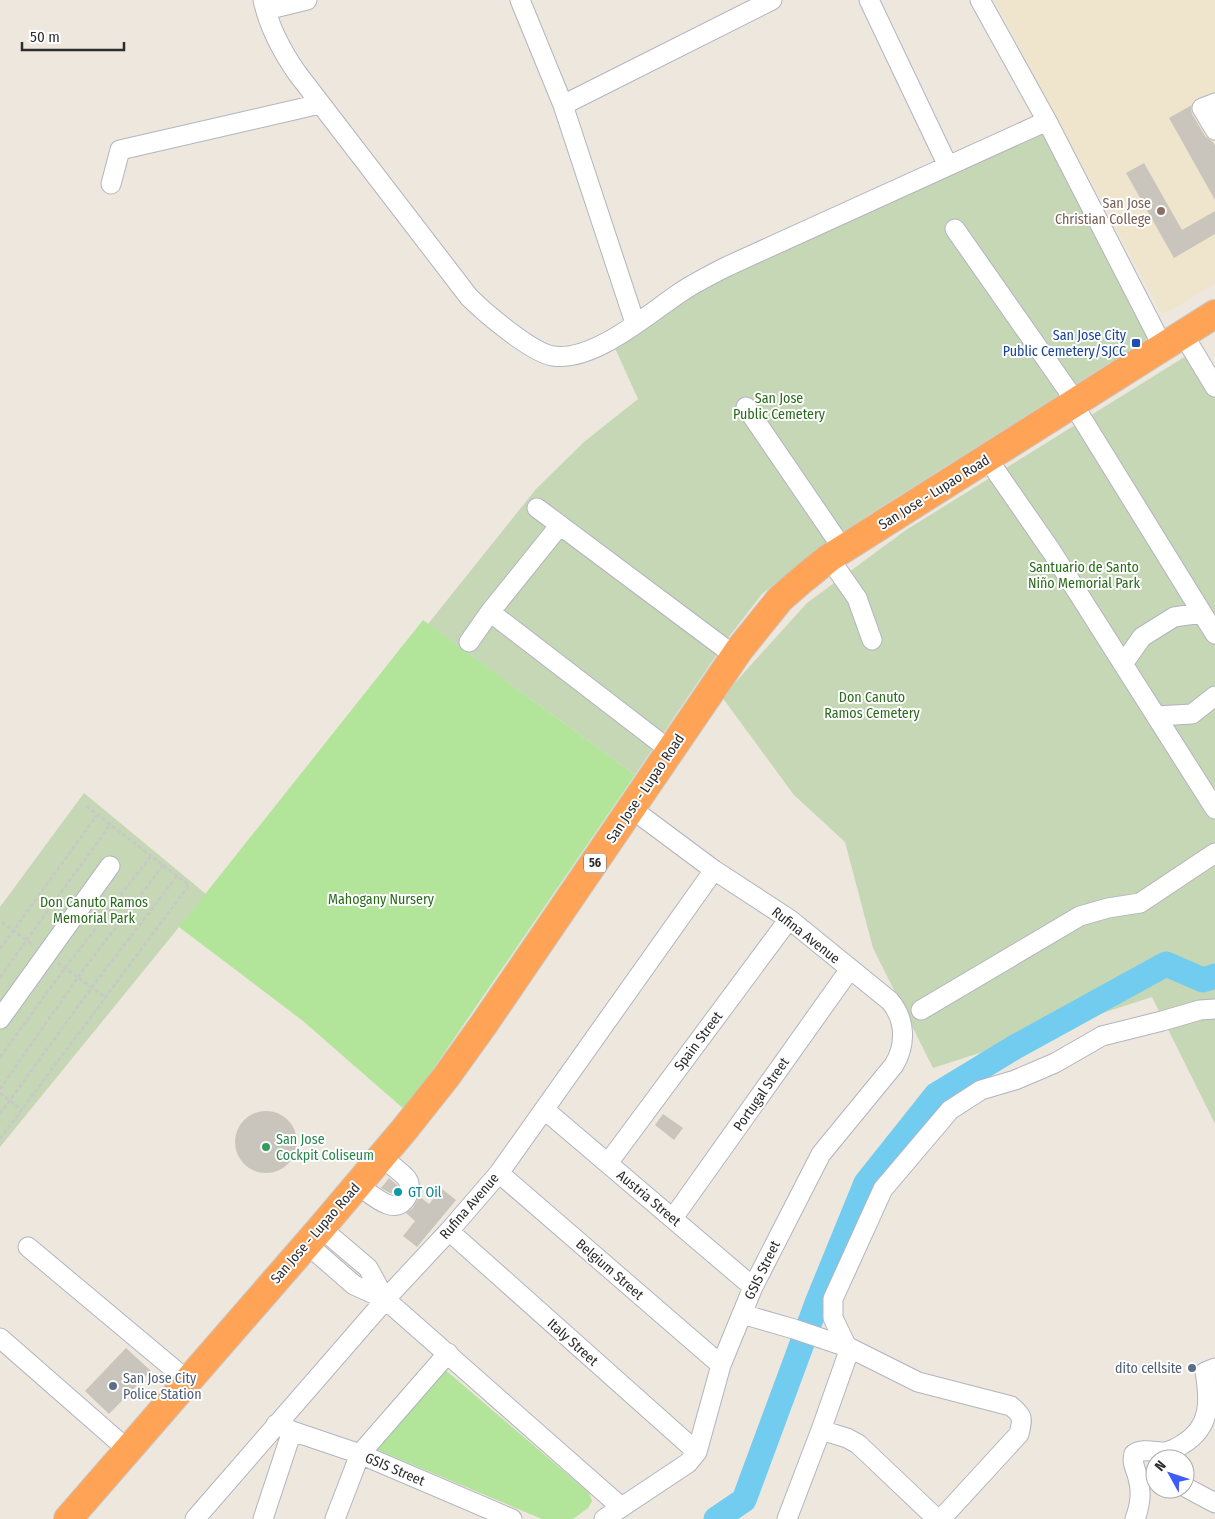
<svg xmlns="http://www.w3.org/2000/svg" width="1215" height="1519" viewBox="0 0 1215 1519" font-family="'Fira Sans Condensed',sans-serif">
	<rect width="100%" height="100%" fill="#ede7de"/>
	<path fill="#efe5cd" d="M994 0H1215V94L1195 102 1215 138V284L1162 315Z"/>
	<path fill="#b2e49a" d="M423 620 635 775 405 1110 303 1021 179 927Z
		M442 1367 589 1493 592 1501 588 1508 573 1519H542L373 1448Z"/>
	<path fill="#c5d7b5" d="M1041 131 1152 336 834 537 762 594 728 638 635 775 428 624 536 489 584 442 638 399 614 346 697 290Z
		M1191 353 1215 393V1124L1152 997 933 1068 873 948 845 842 794 795 722 697 807 603 906 530Z
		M84 793 206 894 0 1147V907Z"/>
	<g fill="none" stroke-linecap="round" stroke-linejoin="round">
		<path stroke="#71ccf0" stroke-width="25" d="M716 1519 744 1500 817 1303 866 1183 936 1095 1015 1047 1166 964 1203 980 1215 976"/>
	</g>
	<path fill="#c9c5bc" d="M1192 105 1191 108 1192 114 1205 136 1212 141 1215 145V200L1169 118Z
		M1144 163 1182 230 1215 211V234L1174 258 1126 173Z
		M235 1142a31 31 0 1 1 62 0a31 31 0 1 1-62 0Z
		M663 1114 683 1128 674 1140 655 1125Z
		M389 1178 398 1186V1189L394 1194 388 1192 381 1188Z
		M442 1189 456 1200 417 1247 403 1236 415 1221 406 1213 413 1208 419 1196 429 1204Z
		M126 1348 151 1371 109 1414 85 1391Z"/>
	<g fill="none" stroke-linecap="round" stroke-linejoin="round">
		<defs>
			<path id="minor" d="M263 0C269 27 281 50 297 73L469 297C485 313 532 353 553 356 594 362 648 314 681 292 696 282 712 274 728 266L1047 121
				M520 0 563 105
				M869 0 948 166
				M980 0 1047 121 1163 347
				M266 10 307 0
				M1215 103 1202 108 1215 130
				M111 184 120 150 320 104
				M955 229 1076 402
				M635 323 563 105 772 0
				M1183 334 1215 387
				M1073 404 1215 634
				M746 407 843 549
				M987 458 1052 552 1215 809
				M537 508 735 656
				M829 558 857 598 872 640
				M490 612 671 751
				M469 642 490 612 560 525
				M1123 664 1142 637 1174 617 1202 613
				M1156 716 1192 714 1215 696
				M921 1010 1080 916 1108 908 1140 903 1215 853
				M0 1019 110 866
				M545 1110 753 1287
				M608 1163 789 919
				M499 1173 721 1365
				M357 1184C370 1193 397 1221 408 1194 410 1190 410 1183 407 1179 403 1173 387 1162 381 1156
				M673 1218 850 969
				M321 1228 368 1268 385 1299
				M449 1231 697 1452
				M307 1244 354 1285 385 1299 621 1507
				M28 1247 187 1380
				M742 1314 794 1329 850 1348 918 1382 1011 1406C1023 1416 1023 1418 1019 1434L941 1519
				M0 1338 128 1450
				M847 1347 833 1318V1299L883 1189 950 1110 981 1090 1015 1080 1055 1063 1102 1036 1162 1021 1200 1010 1215 1009
				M276 1424 292 1431 360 1454 512 1519
				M821 1430 847 1438 858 1444 937 1519
				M1187 1488 1215 1503
				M195 1519 393 1291 449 1231 499 1173 714 870
				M263 1519 292 1431
				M335 1519 360 1454 448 1353
				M604 1519 688 1463 697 1452 721 1365 753 1287 821 1154 894 1065C906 1045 906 1020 890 1001L789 919 714 870 632 809
				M787 1519 821 1430 850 1348
				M1135 1519C1140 1506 1142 1492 1138 1478 1136 1469 1131 1463 1134 1454 1142 1448 1155 1452 1165 1452 1171 1451 1177 1448 1183 1444 1211 1427 1210 1401 1205 1372L1215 1368"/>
			<path id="highway" d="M68 1519 321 1228 404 1130 446 1077 484 1024 739 650 780 599 803 579 829 558 1215 314"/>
		</defs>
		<use href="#minor" stroke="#b2b4bf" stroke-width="21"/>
		<use href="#highway" stroke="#c8c8c8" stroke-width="30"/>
		<path stroke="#c8c8c8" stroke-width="2.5" stroke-dasharray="4 2.5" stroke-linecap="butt" d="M2 922 33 945
			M0 949 97 815
			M58 963 105 997
			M0 977 110 825
			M0 1057 65 968 151 856
			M0 1089 78 977 163 865
			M0 1093 22 1110
			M0 1114 92 987 177 876
			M0 1139 189 885 86 806"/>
		<use href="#minor" stroke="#fff" stroke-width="19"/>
		<use href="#highway" stroke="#ffa357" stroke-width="28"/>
	</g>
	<circle fill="#8d6e63" stroke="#fff" stroke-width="2" cx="1161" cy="211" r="5"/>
	<rect fill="#1a4fb4" stroke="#fff" stroke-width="2" x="1131" y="338" width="10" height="10" rx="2.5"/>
	<circle fill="#2e9e5b" stroke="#fff" stroke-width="2" cx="266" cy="1147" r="5"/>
	<circle fill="#0f9aa8" stroke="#fff" stroke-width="2" cx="398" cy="1192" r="5"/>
	<g fill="#5c6f8a" stroke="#fff" stroke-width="2">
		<circle cx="1192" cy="1368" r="5"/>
		<circle cx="113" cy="1386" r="5"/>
	</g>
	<g text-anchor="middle" stroke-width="4" stroke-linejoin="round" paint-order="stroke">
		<rect fill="#fff" stroke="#6b6b6b" stroke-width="1" x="584" y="853.5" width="22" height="19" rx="4"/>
		<g font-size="12" font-weight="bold" fill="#2c2c2c">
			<text x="595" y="867">56</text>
		</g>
		<g font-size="14" fill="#785e54" stroke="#fff" text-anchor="end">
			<text x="1151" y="208">San Jose<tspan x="1151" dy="16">Christian College</tspan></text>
		</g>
		<g font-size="14" fill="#164399" stroke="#fff" text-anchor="end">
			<text x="1126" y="340">San Jose City<tspan x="1126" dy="16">Public Cemetery/SJCC</tspan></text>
		</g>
		<g font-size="14" fill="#296b1a" stroke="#fff">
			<text x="779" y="403">San Jose<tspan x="779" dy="16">Public Cemetery</tspan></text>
			<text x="1084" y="572">Santuario de Santo<tspan x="1084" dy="16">Niño Memorial Park</tspan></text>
			<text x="872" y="702">Don Canuto<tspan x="872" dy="16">Ramos Cemetery</tspan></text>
			<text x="381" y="904">Mahogany Nursery</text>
			<text x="94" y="907">Don Canuto Ramos<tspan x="94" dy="16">Memorial Park</tspan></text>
		</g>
		<g font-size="14" fill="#2c2c2c" stroke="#fff">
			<text transform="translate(934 492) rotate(-32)" y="5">San Jose - Lupao Road</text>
			<text transform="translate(645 788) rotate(-56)" y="5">San Jose - Lupao Road</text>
			<text transform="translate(806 935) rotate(38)" y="5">Rufina Avenue</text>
			<text transform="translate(698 1041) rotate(-53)" y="5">Spain Street</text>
			<text transform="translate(761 1094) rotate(-55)" y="5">Portugal Street</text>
			<text transform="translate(649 1198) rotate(40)" y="5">Austria Street</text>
			<text transform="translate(469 1206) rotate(-49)" y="5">Rufina Avenue</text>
			<text transform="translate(315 1233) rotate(-49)" y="5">San Jose - Lupao Road</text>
			<text transform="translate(610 1269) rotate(41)" y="5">Belgium Street</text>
			<text transform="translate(762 1270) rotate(-64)" y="5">GSIS Street</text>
			<text transform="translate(573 1342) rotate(42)" y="5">Italy Street</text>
			<text transform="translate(395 1469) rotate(23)" y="5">GSIS Street</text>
		</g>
		<g font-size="14" fill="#27864d" stroke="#fff" text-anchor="start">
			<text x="276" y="1144">San Jose<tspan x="276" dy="16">Cockpit Coliseum</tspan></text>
		</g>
		<g font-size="14" fill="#0d838f" stroke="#fff" text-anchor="start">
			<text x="408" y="1197">GT Oil</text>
		</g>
		<g font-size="14" fill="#4e5e75" stroke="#fff" text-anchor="end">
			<text x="1182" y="1373">dito cellsite</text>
			<text x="123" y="1383" text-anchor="start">San Jose City<tspan x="123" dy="16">Police Station</tspan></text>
		</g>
	</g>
	<g transform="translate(1170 1474) rotate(310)"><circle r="24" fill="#ffffff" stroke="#ababab"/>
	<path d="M0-4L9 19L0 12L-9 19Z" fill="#3d5dfb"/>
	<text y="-8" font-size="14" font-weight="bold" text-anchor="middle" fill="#2c2c2c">N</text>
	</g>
	<path d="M22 42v8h102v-8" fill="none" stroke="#2c2c2c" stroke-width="2.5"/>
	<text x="30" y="42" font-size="15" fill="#2c2c2c" stroke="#ffffff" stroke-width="4" paint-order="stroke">50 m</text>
</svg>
